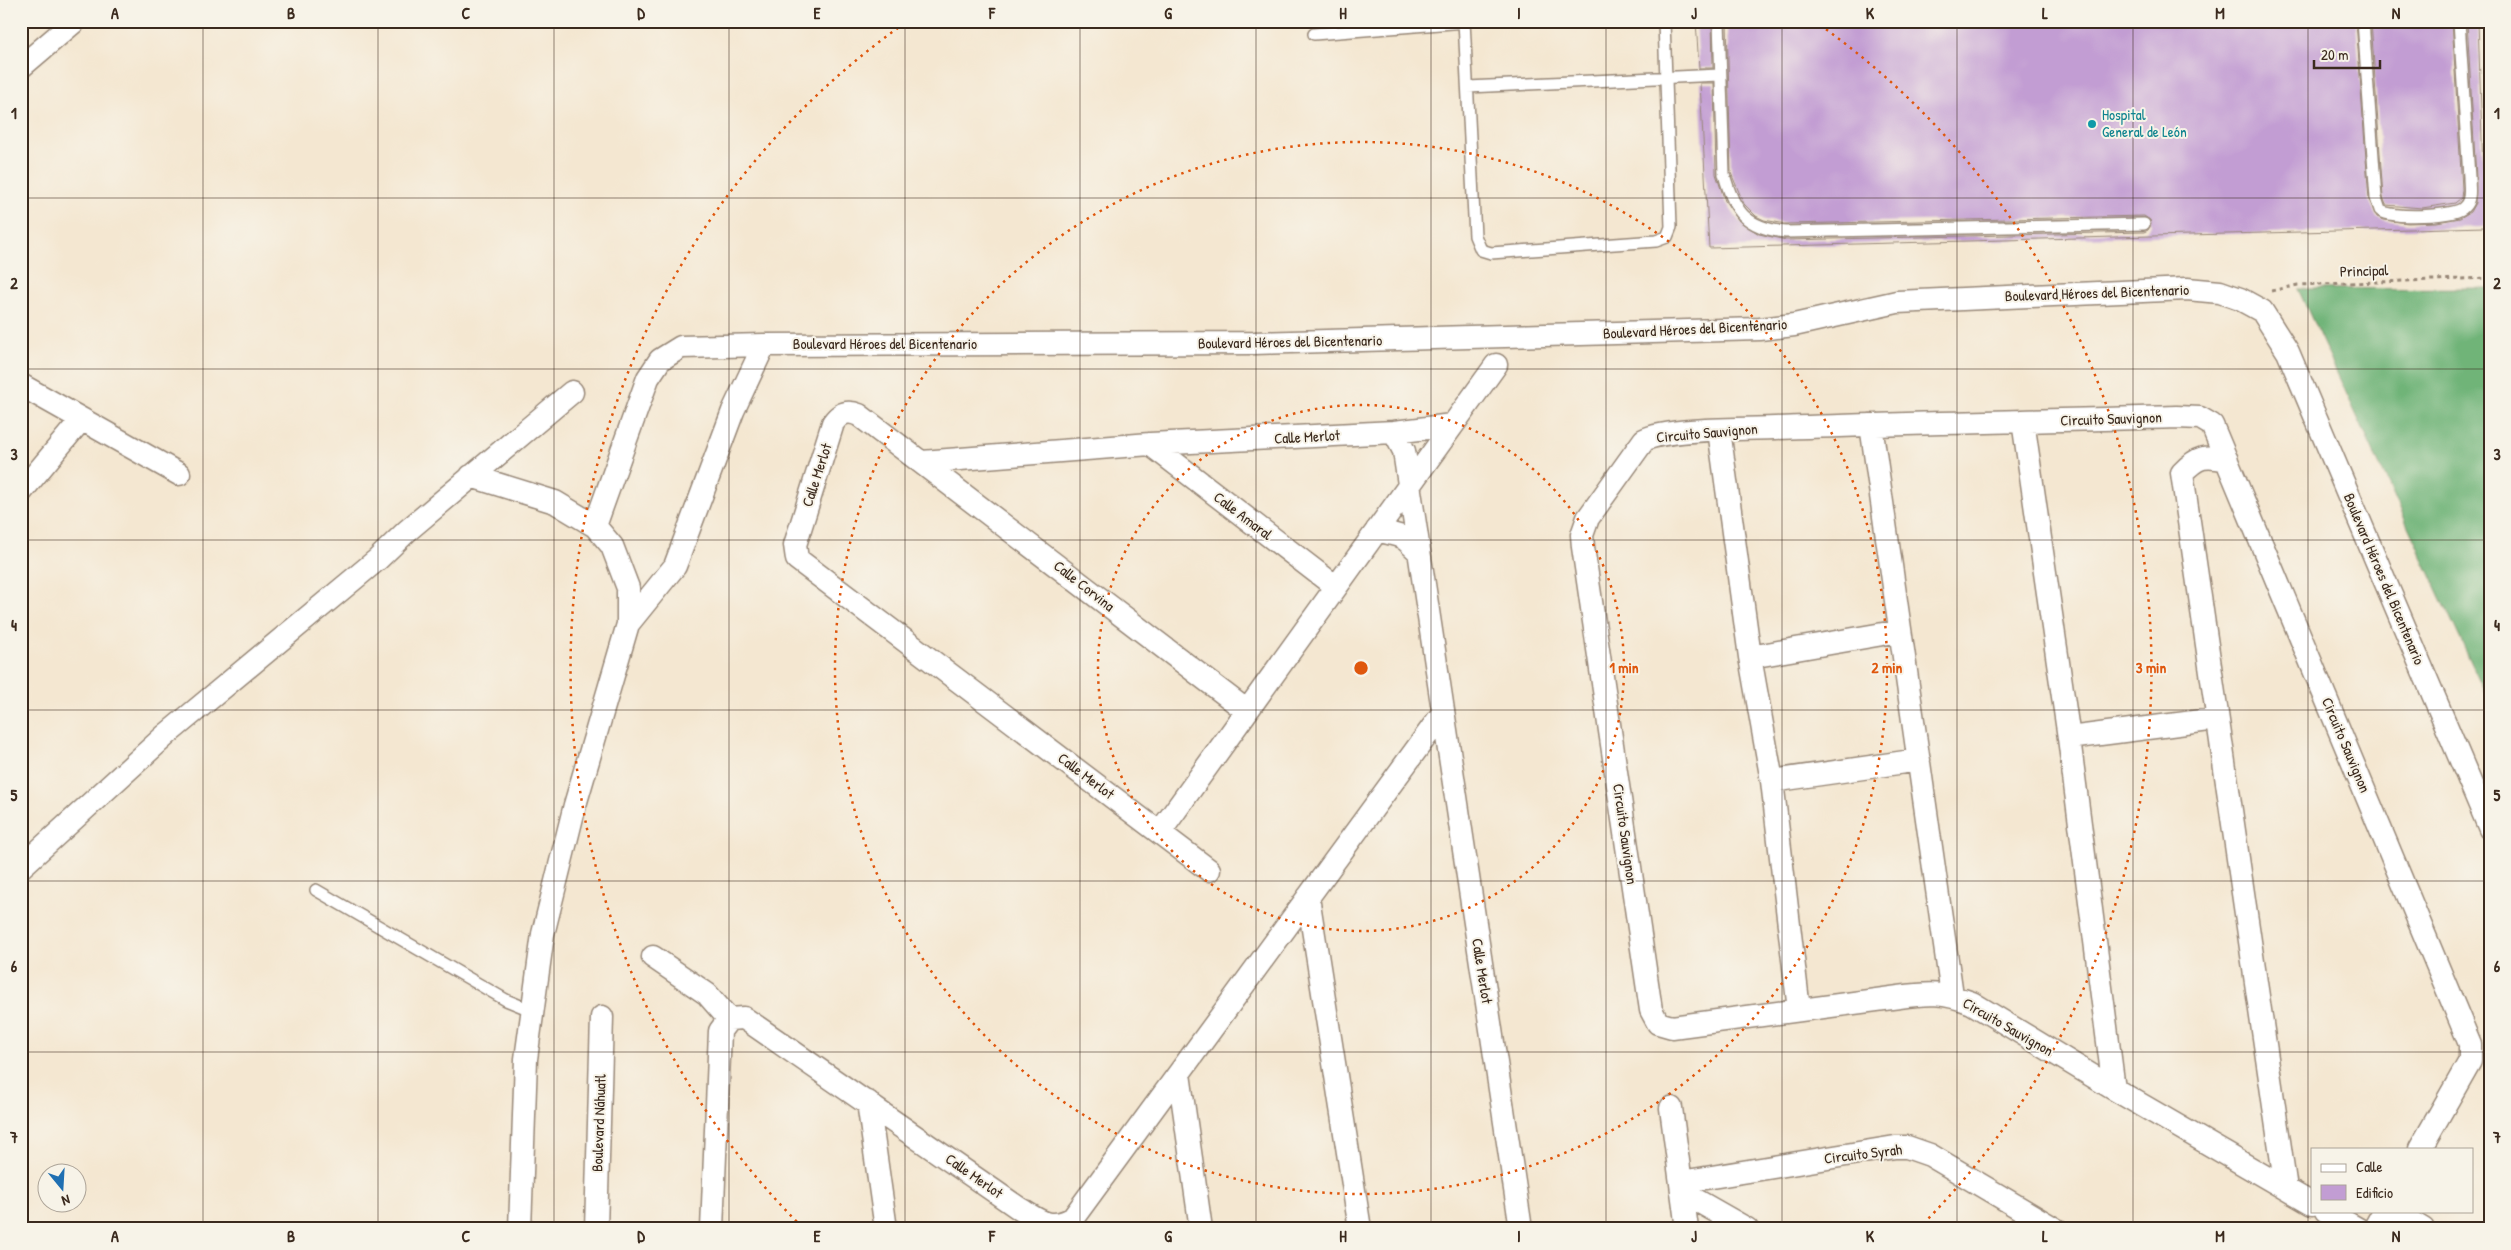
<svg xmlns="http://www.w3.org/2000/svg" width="2511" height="1250" viewBox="0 0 2511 1250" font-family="'Patrick Hand',sans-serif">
	<rect width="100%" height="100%" fill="#f7f3e8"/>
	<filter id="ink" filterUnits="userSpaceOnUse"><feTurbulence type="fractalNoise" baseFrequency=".02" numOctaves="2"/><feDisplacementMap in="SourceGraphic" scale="10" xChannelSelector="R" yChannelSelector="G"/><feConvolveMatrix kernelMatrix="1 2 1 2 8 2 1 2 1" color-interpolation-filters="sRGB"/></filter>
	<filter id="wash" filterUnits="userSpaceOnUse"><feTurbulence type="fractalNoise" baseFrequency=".0096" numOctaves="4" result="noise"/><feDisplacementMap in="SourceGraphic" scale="20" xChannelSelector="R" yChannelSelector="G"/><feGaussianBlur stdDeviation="1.12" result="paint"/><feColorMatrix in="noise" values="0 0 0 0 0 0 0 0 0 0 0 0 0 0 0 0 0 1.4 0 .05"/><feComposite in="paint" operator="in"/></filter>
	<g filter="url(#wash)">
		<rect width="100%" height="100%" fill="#f4e7d1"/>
		<path fill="#70b478" stroke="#566f4b" d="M2490 288V703L2298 289Z"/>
		<g id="blocks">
			<path fill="#c29dd3" d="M1696 21H1712L1713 68H1699Z
				M1727 21H2356L2369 200 2377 217 2384 220 2408 223 2437 222 2460 218 2470 212 2475 203 2476 177 2467 21H2478L2485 227 1709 248 1700 83H1714L1716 174 1725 201 1739 221 1759 234 1786 240 2144 232 2148 230 2151 224 2150 220 2144 216 1786 224 1764 220 1756 216 1744 204 1731 173Z
				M2371 21H2452L2462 189 2461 198 2455 203 2422 208 2386 205 2383 197Z"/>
		</g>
	</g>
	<g filter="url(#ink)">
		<use href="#blocks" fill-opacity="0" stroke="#988878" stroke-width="1"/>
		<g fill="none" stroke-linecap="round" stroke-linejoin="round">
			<defs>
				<path id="service" d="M1464 21 1475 236 1481 250 1491 253 1656 241 1667 237 1671 227 1664 21
					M1719 21 1724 174C1734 212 1746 228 1786 232L2144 224
					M2363 21 2376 198 2380 210C2389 219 2456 217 2464 207 2472 200 2469 186 2469 177L2459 21
					M1314 34 1465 22
					M1468 87 1719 75
					M316 890 506 1000 533 1011"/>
				<path id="minor" d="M21 67 75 21
					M21 385 179 474
					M2023 421 2069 738 2114 1089
					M1871 425 1952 995
					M1719 430 1750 657 1772 781 1799 1010
					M1394 432 1404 451 1521 1229
					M1150 444 1336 587
					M2227 460C2205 455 2198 456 2182 473L2286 1189
					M922 462 1150 444 1394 432 1452 425
					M471 476 555 502 595 526 612 546 628 588V624L575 805 543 934 526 1059 520 1229
					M21 492 81 420
					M595 526 648 378 660 360 681 347 764 345 1254 343 1760 329 1794 325 1897 302 2187 289 2220 292 2240 299 2262 311 2288 352 2490 829
					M1377 530 1403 537 1419 552
					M628 624 675 566 733 411 764 345
					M1750 657 1900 631
					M2069 738 2217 719
					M1772 781 1919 760
					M1160 832 1496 365
					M21 867 166 735 378 559 407 531 572 392
					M1209 870 797 559 795 545 833 423C840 413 847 410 859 415L1247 711
					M1308 897 1360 1229
					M653 957 707 994 729 1019
					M1179 1074 1201 1229
					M868 1102 886 1229
					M1671 1108 1687 1229
					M1681 1182 1895 1147H1907L1930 1155 2055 1229
					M1682 1192 1747 1229
					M2312 1204 2114 1089 1972 1003C1944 992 1928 993 1899 997L1672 1027 1658 1023 1651 1010 1583 547 1582 535 1588 518 1644 440C1666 428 1747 429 1775 428 1909 423 2042 421 2176 417L2200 418 2212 425 2470 1044V1061L2420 1149
					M2326 1211 2358 1229
					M2393 1211 2423 1229
					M596 1229 602 1017
					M712 1229 720 1031 729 1019 744 1018 1020 1209C1040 1221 1050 1231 1073 1218L1443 713
					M2374 1229 2384 1211"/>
			</defs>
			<use href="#service" stroke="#988878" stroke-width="14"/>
			<use href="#minor" stroke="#988878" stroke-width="25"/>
			<path stroke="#988878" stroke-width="3" stroke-dasharray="4 4" stroke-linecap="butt" d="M2271 291 2298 285 2321 284 2490 278"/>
			<use href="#service" stroke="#fff" stroke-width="11"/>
			<use href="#minor" stroke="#fff" stroke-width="22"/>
		</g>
	</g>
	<path fill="none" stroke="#3b2a1e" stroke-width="1" stroke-opacity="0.55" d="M203 21V1229M378 21V1229M554 21V1229M729 21V1229M905 21V1229M1080 21V1229M1256 21V1229M1431 21V1229M1606 21V1229M1782 21V1229M1957 21V1229M2133 21V1229M2308 21V1229M21 198H2490M21 369H2490M21 540H2490M21 710H2490M21 881H2490M21 1052H2490"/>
	<g fill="none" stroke="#df570d" stroke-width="2.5" stroke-dasharray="2.5 5">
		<circle cx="1361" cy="668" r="263"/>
		<circle cx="1361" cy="668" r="526"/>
		<path d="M802 1227A790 790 0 0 1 902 25M1820 25A790 790 0 0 1 1920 1227"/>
	</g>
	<circle fill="#0f9aa8" stroke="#f7f3e8" stroke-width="2" cx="2092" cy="124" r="5"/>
	<g text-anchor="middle" stroke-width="4" stroke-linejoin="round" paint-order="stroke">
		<g font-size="15" fill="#0d838f" stroke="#f7f3e8" text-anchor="start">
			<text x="2102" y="120">Hospital<tspan x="2102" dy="17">General de León</tspan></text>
		</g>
		<g font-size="15" fill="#3b2a1e" stroke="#f7f3e8">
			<text transform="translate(2364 271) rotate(-2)" y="5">Principal</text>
			<text transform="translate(2097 293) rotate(-2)" y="5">Boulevard Héroes del Bicentenario</text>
			<text transform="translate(1695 329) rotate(-3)" y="5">Boulevard Héroes del Bicentenario</text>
			<text transform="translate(1290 342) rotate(-1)" y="5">Boulevard Héroes del Bicentenario</text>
			<text x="885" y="349">Boulevard Héroes del Bicentenario</text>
			<text transform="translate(2111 419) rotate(-2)" y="5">Circuito Sauvignon</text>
			<text transform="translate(1707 433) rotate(-5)" y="5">Circuito Sauvignon</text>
			<text transform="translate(1307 437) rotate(-3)" y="5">Calle Merlot</text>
			<text transform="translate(817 475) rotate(-72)" y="5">Calle Merlot</text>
			<text transform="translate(1243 516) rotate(37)" y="5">Calle Amaral</text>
			<text transform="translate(2384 579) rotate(67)" y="5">Boulevard Héroes del Bicentenario</text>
			<text transform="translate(1084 586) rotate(38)" y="5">Calle Corvina</text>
			<text transform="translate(2346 745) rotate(67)" y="5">Circuito Sauvignon</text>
			<text transform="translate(1086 776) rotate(37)" y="5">Calle Merlot</text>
			<text transform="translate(1625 834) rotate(82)" y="5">Circuito Sauvignon</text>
			<text transform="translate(1482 971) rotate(81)" y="5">Calle Merlot</text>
			<text transform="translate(2008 1027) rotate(30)" y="5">Circuito Sauvignon</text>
			<text transform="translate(599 1123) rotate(-88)" y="5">Boulevard Náhuatl</text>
			<text transform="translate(1863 1154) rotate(-7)" y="5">Circuito Syrah</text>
			<text transform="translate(974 1176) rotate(35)" y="5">Calle Merlot</text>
		</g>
	</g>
	<circle cx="1361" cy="668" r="8" fill="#df570d" stroke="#f7f3e8" stroke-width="2.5"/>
	<g font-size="15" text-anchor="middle" font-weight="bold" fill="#df570d" stroke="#f7f3e8" stroke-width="4" stroke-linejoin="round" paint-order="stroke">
		<text x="1624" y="673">1 min</text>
		<text x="1887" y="673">2 min</text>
		<text x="2151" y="673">3 min</text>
	</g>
	<rect width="2511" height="1250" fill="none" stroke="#f7f3e8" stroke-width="55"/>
	<rect x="2311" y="1148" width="162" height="65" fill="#f7f3e8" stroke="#aca397"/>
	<rect x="2321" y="1164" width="25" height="8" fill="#ffffff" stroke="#aca397"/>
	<text x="2356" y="1172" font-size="15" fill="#3b2a1e">Calle</text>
	<rect x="2321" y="1185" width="25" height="15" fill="#c29dd3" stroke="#aca397"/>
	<text x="2356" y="1198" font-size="15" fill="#3b2a1e">Edificio</text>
	<g transform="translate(62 1188) rotate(162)"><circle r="24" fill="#f7f3e8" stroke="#aca397"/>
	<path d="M0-4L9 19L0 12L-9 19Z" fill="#1f6fb2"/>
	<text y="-8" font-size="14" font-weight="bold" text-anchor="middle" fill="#3b2a1e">N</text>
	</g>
	<path d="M2314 60v8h66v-8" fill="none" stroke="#3b2a1e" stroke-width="2.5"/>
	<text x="2321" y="60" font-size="15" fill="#3b2a1e" stroke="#f7f3e8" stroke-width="4" paint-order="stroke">20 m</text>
	<rect x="28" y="28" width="2456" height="1194" fill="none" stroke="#3b2a1e" stroke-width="2"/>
	<g font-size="16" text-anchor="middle" font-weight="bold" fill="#3b2a1e">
		<text x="115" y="19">A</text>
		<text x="291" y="19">B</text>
		<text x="466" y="19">C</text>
		<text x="641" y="19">D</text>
		<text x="817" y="19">E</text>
		<text x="992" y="19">F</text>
		<text x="1168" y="19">G</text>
		<text x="1343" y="19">H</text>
		<text x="1519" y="19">I</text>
		<text x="1694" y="19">J</text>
		<text x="1870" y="19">K</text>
		<text x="2045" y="19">L</text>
		<text x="2220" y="19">M</text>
		<text x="2396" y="19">N</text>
		<text x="14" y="119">1</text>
		<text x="2497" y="119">1</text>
		<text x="14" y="289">2</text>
		<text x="2497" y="289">2</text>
		<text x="14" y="460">3</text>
		<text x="2497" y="460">3</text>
		<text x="14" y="631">4</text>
		<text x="2497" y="631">4</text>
		<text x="14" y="801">5</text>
		<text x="2497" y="801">5</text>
		<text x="14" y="972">6</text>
		<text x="2497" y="972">6</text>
		<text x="14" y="1143">7</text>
		<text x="2497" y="1143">7</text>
		<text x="115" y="1242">A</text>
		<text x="291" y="1242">B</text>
		<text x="466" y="1242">C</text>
		<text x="641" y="1242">D</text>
		<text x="817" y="1242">E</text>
		<text x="992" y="1242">F</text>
		<text x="1168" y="1242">G</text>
		<text x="1343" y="1242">H</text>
		<text x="1519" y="1242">I</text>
		<text x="1694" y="1242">J</text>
		<text x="1870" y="1242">K</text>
		<text x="2045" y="1242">L</text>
		<text x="2220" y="1242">M</text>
		<text x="2396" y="1242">N</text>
	</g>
</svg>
